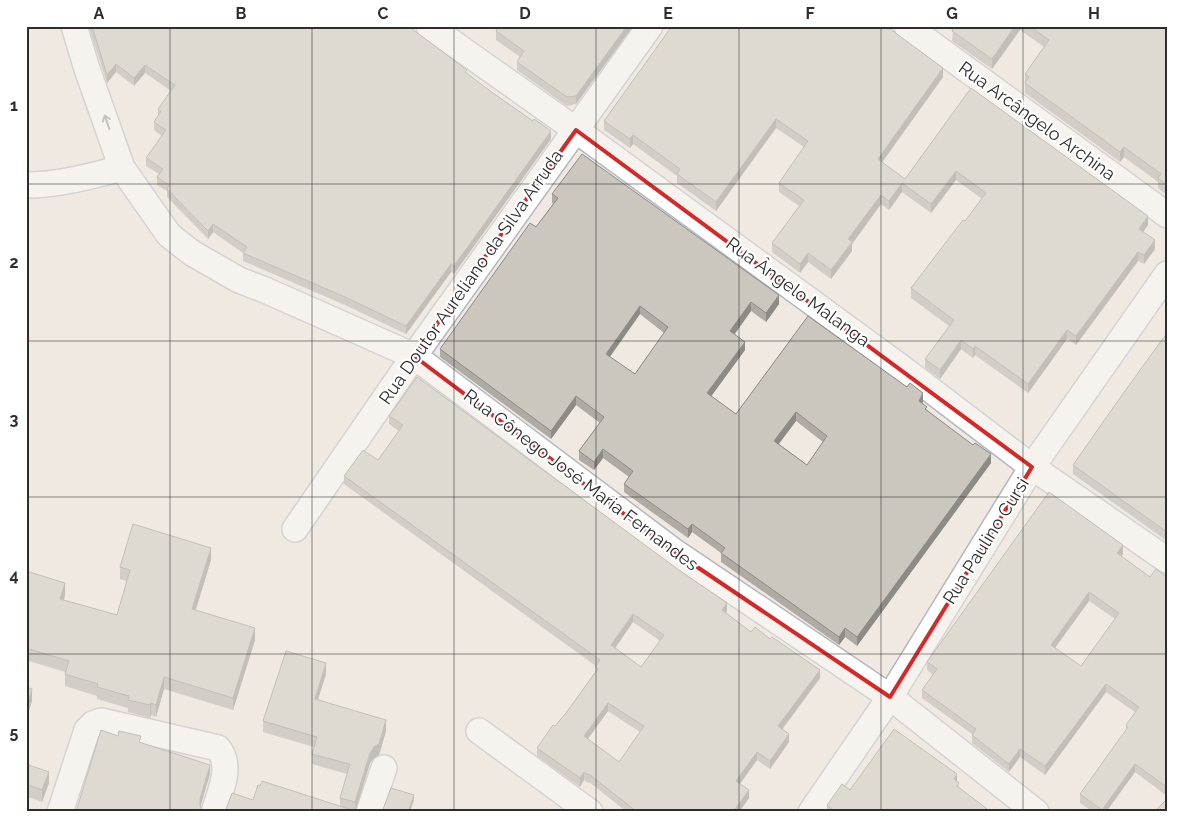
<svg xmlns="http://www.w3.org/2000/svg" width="1193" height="838" viewBox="0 0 1193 838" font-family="Raleway,sans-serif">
	<rect width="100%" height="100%" fill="#efe9e1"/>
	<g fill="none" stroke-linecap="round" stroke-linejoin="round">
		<defs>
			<path id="street" d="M74 26 87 69 122 168 169 235 192 253 239 280 265 290 414 356 672 550 890 697 1036 812
				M429 26 576 130 902 368 1032 467 1167 560
				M907 26 1167 215
				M26 185C59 185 91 176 122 168
				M295 529 414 356 650 26
				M479 731 590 812
				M60 812 87 730 93 724 101 721 218 748C233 766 220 792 214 812
				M369 812 384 768
				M811 812 890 697 1032 467 1167 274"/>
		</defs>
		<use href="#street" stroke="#b4b7c1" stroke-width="28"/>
		<use href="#street" stroke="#fff" stroke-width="25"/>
	</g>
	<path fill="#afaba4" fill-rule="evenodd" d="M90 26H408L467 74 551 139 454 274 451 272 406 334 345 305 243 261V253L213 232 208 239 167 197V191L157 185V177L159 174 146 166V158L162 136 154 130V122L158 117V109L171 91 145 73 134 86 116 72 107 83 90 31Z
		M494 26H633L576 104 567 106 517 70V62L520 57 496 40V31L497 29Z
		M947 26H1167V195L1158 188V182L1124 157 1120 162 1025 93V74L1044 47 1020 30 992 69 952 41 953 31Z
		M943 77 882 162 905 179 971 88 1148 225 1143 232 1155 249 1144 264 1138 261 1076 345 1067 339 1028 393 975 355 973 358 961 349 940 379 925 368V359L949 326 911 298V288L965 221 982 199 956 180 931 213 902 192 889 210 881 204 852 244V251L831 279 808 262 800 273 772 252V243L799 206 779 192V183L804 147 776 128 716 211 677 183V176L633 144 630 148 604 130V121Z
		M552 194 779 304 766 322 751 311 735 334 745 350 711 396 736 414 923 402 922 403 927 410 991 463 857 646 845 637 839 645 721 562V553L692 532 688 538 624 492V484L629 477 603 458 594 470 579 460V451L600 423 576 405 551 439 440 357V349L536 227 553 204 552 203ZM640 314 664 333 635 374 610 357ZM796 421 823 442 807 465 779 444Z
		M1167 333V541L1073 474V465Z
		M389 416 727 611 726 613 751 632 820 678 782 729 789 742 770 769 757 760 740 784 749 798 739 812H627L589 782 588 783 584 780 580 787 537 756V748L566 713 595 672 596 666 344 484V476L378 460 399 431 389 424ZM633 622 660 641 641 667 615 648ZM608 711 640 732 619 762 588 739Z
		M1123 554 1121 556 1150 577H1167V796L1135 772 1106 812H1093L1080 803V794L1126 730V725L1135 712 1106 692 1045 775 1020 757 1009 772 972 743V734L922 698V690L933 675 927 670V662ZM1089 601 1115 619 1081 666 1055 648Z
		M211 560 196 610 255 640 233 710 164 689 156 717 151 715 150 718 128 712V708L97 699V696L65 686V672L26 660V571L65 595 64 600 117 615 127 581 120 579V567Z
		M326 674 318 699 386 731 379 755 374 758 370 763 355 812H225L253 800 340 806V798L347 774 312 764V754L314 747 263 732V721Z
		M26 764 49 783 42 802 26 796Z
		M957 782 959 788 991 812H827V805L850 790Z"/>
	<path fill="#8e8b86" d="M627 26H633L576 104V96Z
		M1015 26H1020V30L992 69V59Z
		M116 64V72L107 83V75Z
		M145 65V73L134 86V78Z
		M943 68V77L878 168V159Z
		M776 119V128L716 211V202Z
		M551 131V139L454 274V266Z
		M633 135V144L630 148V139Z
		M1124 147V157L1120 162V152Z
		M956 171V180L931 213V204Z
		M902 183V192L889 210V201Z
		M881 195V204L852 244V251L831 279V270L848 239Z
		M1148 216V225L1139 238V229Z
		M213 224V232L208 239V231Z
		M1155 240V249L1144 264V255Z
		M1138 252V261L1076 345V336Z
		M808 253V262L800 273V264Z
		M451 264V272L406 334V326Z
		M779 295V304L766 322V313Z
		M751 302V311L730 340V331Z
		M640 306V314L606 362V354Z
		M1067 330V339L1028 393V384Z
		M961 340V349L940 379V370Z
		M745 342V350L707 402V393Z
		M975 346V355L973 358V349Z
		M923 393V402L919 409V401Z
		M576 396V405L551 439V431Z
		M796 412V421L774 450V441Z
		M603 449V458L594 470V462Z
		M991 454V463L857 646V637Z
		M692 524V532L688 538V529Z
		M1123 545V554L1117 562V553Z
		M211 548V560L192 621V609Z
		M65 583V595L60 611V599Z
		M1089 592V601L1051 653V645Z
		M727 603V611L722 618V610Z
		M633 614V622L611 654V645Z
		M255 628V640L233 710V698Z
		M845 628V637L839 645V637Z
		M326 663V674L315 709V699Z
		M820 670V678L778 735V726Z
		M164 677V689L156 717V705Z
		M1106 684V692L1045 775V766Z
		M32 689V701L26 720V709Z
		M151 703V715L150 718V705Z
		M608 703V711L584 744V736Z
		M386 720V731L379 755 374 758 370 763 355 812V802L370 753Z
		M789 734V742L770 769V761Z
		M1020 749V757L1009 772V764Z
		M757 752V760L736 789V781Z
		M1135 764V772L1106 812H1102V810Z
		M210 765V774L200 808V812V799Z
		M49 772V783L42 802V790Z
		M584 772V780L580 787V778Z
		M957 774V783L954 779Z
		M749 790V798L739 812H733Z
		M414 795V800L410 812H408Z"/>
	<path fill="#cbc7bf" stroke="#8e8b86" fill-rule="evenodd" d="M92 26H408L467 70 465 72 493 93 533 121 534 119 551 131 454 266 451 264 406 326 345 297 243 253 247 247 213 224 208 231 167 189 169 185 157 177 163 169 146 158 166 130 154 122 161 111 158 109 175 85 145 65 134 78 116 64 107 75Z
		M499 26H627L576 96 567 97 517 62 524 51 496 31Z
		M672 26H886L943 68 878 159 905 179 971 88 1148 216 1139 229 1155 240 1144 255 1138 252 1076 336 1067 330 1028 384 975 346 973 349 961 340 940 370 925 359 954 320 911 288 963 220 965 221 986 193 956 171 931 204 902 183 889 201 881 195 848 239 852 242 831 270 808 253 800 264 772 243 804 200 779 183 808 141 776 119 716 202 677 174 680 169 633 135 630 139 604 121Z
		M956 26H1015L992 59 952 31Z
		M1029 26H1167V185L1158 178 1161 174 1124 147 1120 152 1025 83 1029 77 1025 74 1049 40Z
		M582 154 779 295 766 313 751 302 730 331 745 342 707 393 736 414 808 316 907 387 910 383 923 393 919 401 927 407 925 409 973 445 975 443 991 454 857 637 845 628 839 637 721 553 725 548 692 524 688 529 624 484 633 471 603 449 594 462 579 451 604 417 576 396 551 431 440 349 530 223 536 227 558 198 552 194ZM640 306 668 327 635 374 606 354ZM796 412 827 436 807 465 774 441Z
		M1167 333V532L1073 465 1122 395Z
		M417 377 683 573 727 603 722 610 751 632 755 627 770 639 772 637 820 670 778 726 789 734 770 761 757 752 736 781 749 790 733 812H637L589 774 588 775 584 772 580 778 537 748 553 725 555 726 566 713 598 669 595 667 600 660 344 476 363 450 378 460 403 425 389 416ZM633 614 664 635 641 667 611 645ZM608 703 644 726 619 762 584 736Z
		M1049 492 1123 545 1117 553 1150 577 1156 569 1167 577V787L1135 764 1102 810 1080 794 1128 727 1126 725 1139 707 1106 684 1045 766 1020 749 1009 764 972 735 976 729 922 690 937 669 927 662ZM1089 592 1119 613 1081 666 1051 645Z
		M133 524 211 548 192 609 255 628 233 698 164 677 156 705 151 703 150 705 128 700 129 696 97 687 98 684 65 674 69 661 26 648V571L65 583 60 599 117 615 130 570 120 567Z
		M286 651 326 663 315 699 386 720 379 744 374 747 370 753 355 802 340 798 350 764 312 754 317 737 263 721Z
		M26 687 32 689 26 709Z
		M894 729 957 774 954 779 959 783 957 786 991 812H832L833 810 827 805 842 784 850 790Z
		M101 730 118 736 119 731 141 736 139 742 210 765 200 799V806L203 812H76Z
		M26 764 49 772 42 790 26 784Z
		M262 781 352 810V812H225L232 793 253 800 258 785 260 786Z
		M391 788 414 795 408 812H382Z
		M1167 799V812H1154Z"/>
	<defs><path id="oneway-shaft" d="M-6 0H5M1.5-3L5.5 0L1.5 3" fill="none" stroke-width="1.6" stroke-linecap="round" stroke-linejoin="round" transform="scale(1.25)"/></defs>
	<use stroke="#969696" href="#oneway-shaft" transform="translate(107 122) rotate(-109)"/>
	<path d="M0 0H1193V838H0ZM576 130 1032 467 890 697 672 550 414 356Z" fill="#efe9e1" fill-opacity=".55" fill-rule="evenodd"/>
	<path fill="none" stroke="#d62828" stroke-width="4" stroke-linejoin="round" d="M576 130 1032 467 890 697 672 550 414 356Z"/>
	<path fill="none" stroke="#2e2e2e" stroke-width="1" stroke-opacity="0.55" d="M170 26V812M312 26V812M454 26V812M596 26V812M739 26V812M881 26V812M1023 26V812M26 184H1167M26 341H1167M26 497H1167M26 654H1167"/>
	<g text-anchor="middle" stroke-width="4.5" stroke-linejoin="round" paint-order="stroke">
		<g font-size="18" fill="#2e2e2e" stroke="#fff">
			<text transform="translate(1037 121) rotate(36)" y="6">Rua Arcângelo Archina</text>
			<text transform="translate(471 277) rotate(-55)" y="6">Rua Doutor Aureliano da Silva Arruda</text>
			<text transform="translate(798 292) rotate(36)" y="6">Rua Ângelo Malanga</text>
			<text transform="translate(581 480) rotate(37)" y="6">Rua Cônego José Maria Fernandes</text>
			<text transform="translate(986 541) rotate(-58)" y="6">Rua Paulino Cursi</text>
		</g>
	</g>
	<rect width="1193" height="838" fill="none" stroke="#ffffff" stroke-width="55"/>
	<rect x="28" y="28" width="1138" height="782" fill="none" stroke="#2e2e2e" stroke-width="2"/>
	<g font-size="16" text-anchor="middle" font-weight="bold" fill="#2e2e2e">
		<text x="99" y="19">A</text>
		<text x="241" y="19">B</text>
		<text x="383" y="19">C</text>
		<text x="525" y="19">D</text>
		<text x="668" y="19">E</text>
		<text x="810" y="19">F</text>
		<text x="952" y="19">G</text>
		<text x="1094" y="19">H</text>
		<text x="14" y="111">1</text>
		<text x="14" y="268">2</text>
		<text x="14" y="425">3</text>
		<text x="14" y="581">4</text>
		<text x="14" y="738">5</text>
	</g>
</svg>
